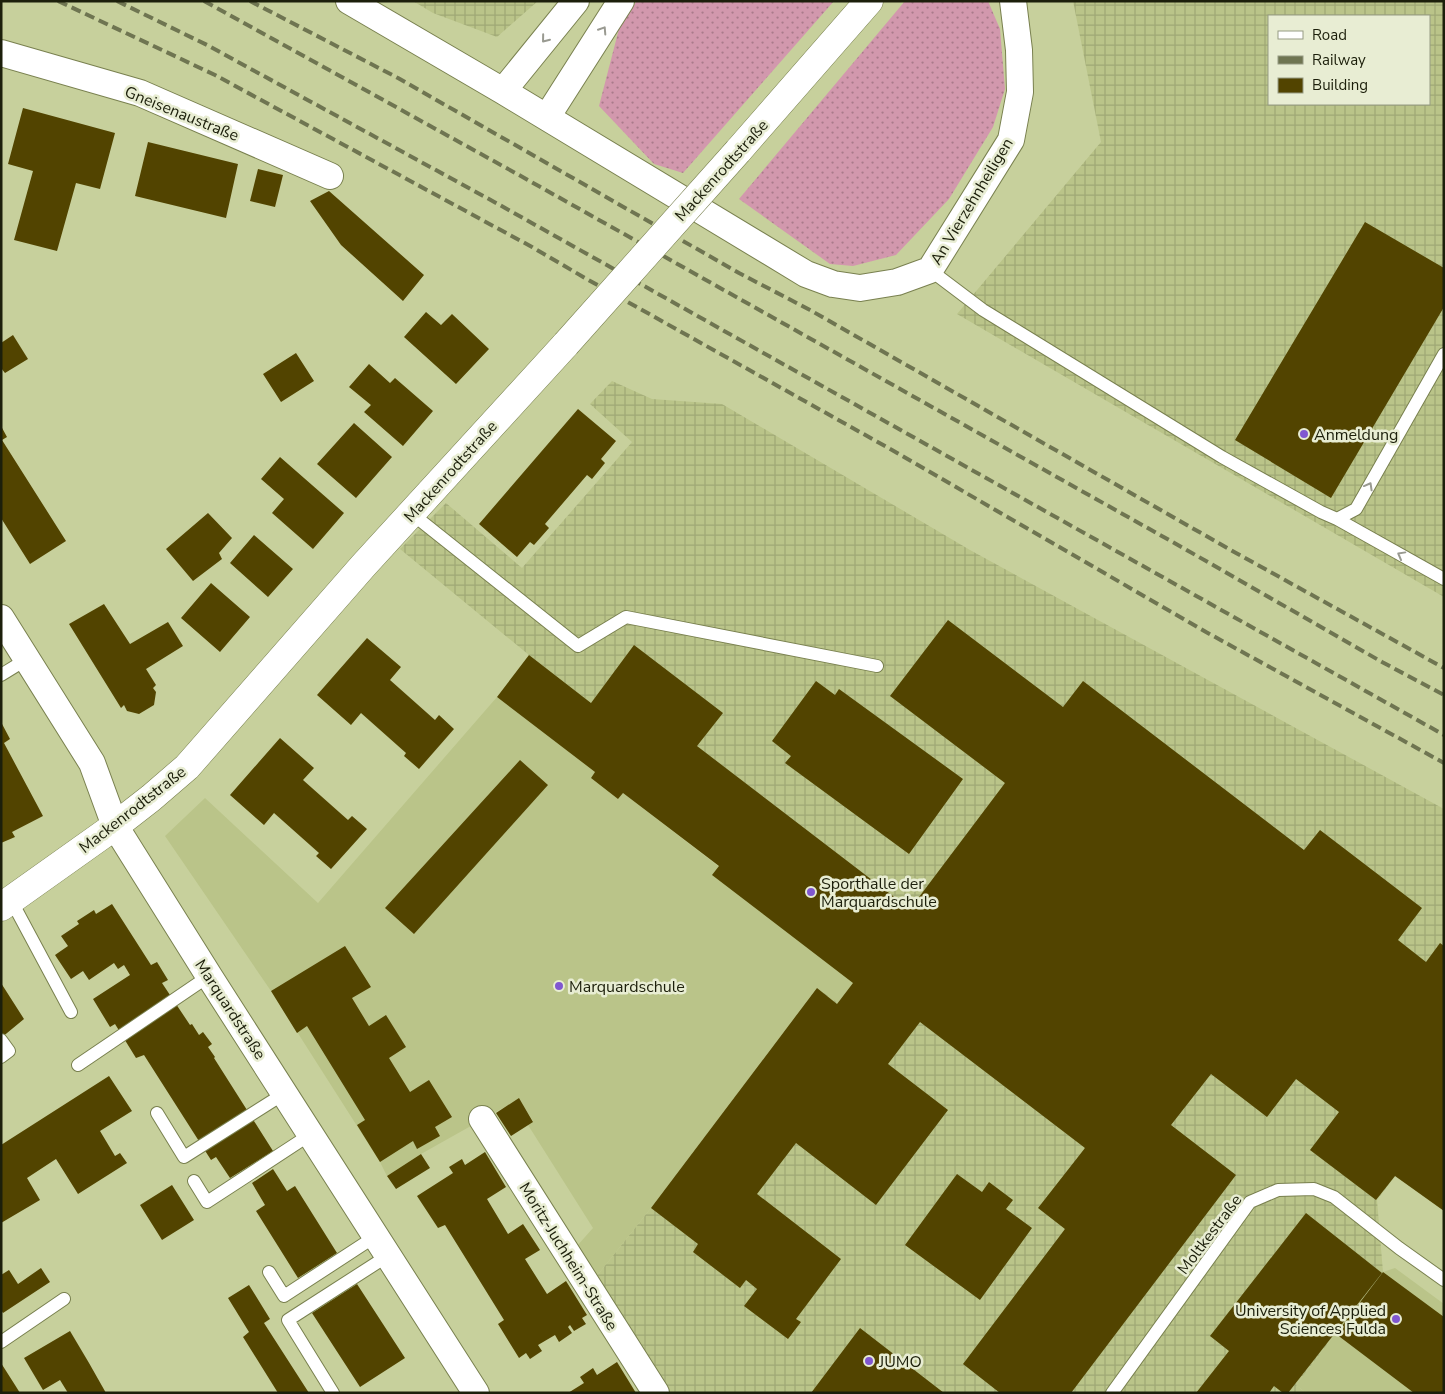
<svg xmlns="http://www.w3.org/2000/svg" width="1445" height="1394" viewBox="0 0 1445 1394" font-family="'Nunito Sans',sans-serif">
	<defs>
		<pattern id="industrial-grid" width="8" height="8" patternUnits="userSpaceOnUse" patternTransform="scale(1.25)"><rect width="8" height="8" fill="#bac489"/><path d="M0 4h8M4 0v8" fill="none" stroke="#9fa875"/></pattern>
		<pattern id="grass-dots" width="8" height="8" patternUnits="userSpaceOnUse" patternTransform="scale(1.25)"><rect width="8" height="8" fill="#d298ad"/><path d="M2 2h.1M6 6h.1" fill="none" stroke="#aa7b8b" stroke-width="1.8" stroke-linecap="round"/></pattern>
	</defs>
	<rect width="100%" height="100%" fill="#c7d09c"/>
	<path fill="#bac489" d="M497 697 595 772 591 778 618 799 623 793 718 866 768 801 910 909 837 1004 817 988 651 1208 596 1277 577 1246 593 1228 528 1125 533 1121 519 1099 421 1154 387 1176 380 1162 271 991 165 836 205 798 318 903Z
		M1395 1268 1444 1304V1393H1306L1296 1385 1383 1272Z"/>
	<path fill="url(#industrial-grid)" fill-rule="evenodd" d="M413 1H538L497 37 433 13Z
		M1073 1H1444V597L957 314 1101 142ZM1269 16H1429V104H1269Z
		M612 381 652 399 722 404 970 550 1444 809V1112L1377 1200 1383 1272 1296 1385 1306 1393H640L596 1277 651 1208 817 988 838 1003 910 909 609 679 591 703 529 655 400 549 446 503 522 568 632 442 590 404Z"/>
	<path fill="url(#grass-dots)" d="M637 1H834L683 173 654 164 599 106 621 21Z
		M905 1H988L1000 29 1005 89 993 127 949 199 896 255 853 266 830 264 739 199Z"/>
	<path fill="#524400" d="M23 108 115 133 100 189 76 183 57 251 14 240 33 171 8 164Z
		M148 142 238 164 226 218 135 196Z
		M258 169 283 175 275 207 250 201Z
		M329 191 424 275 403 301 341 245 310 201Z
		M1365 222 1444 268V307L1331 498 1235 440Z
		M426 312 441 325 452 314 489 349 456 384 404 337Z
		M13 335 28 359 5 373 1 368V343Z
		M296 353 314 381 281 402 263 374Z
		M369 364 390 383 395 378 433 411 403 446 364 412 371 405 349 387Z
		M578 409 616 441 601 459 605 463 592 479 587 475 545 524 549 528 534 545 530 542 517 557 479 524Z
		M354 423 392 457 356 498 317 464Z
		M1 426 7 437 2 440 66 541 30 564 1 518Z
		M280 457 344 513 313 549 272 513 284 499 261 479Z
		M208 513 232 538 219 553 222 559 193 581 166 549Z
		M254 535 293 569 268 597 230 563Z
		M211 583 250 617 220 652 181 618Z
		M104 604 130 644 168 622 183 646 146 669 156 685 153 688 156 692 154 705 139 714 127 711 124 705 121 708 69 624Z
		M948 620 1063 707 1083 681 1304 850 1320 830 1422 908 1398 940 1426 962 1440 943 1444 946V1211L1395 1176 1376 1200 1310 1150 1339 1112 1296 1079 1267 1117 1211 1074 1171 1125 1236 1175 1071 1393H1000L963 1364 1065 1229 1038 1208 1085 1148 920 1022 888 1064 948 1110 876 1205 796 1143 757 1194 841 1259 796 1319 801 1322 788 1339 744 1306 757 1289 746 1280 740 1288 693 1252 698 1244 651 1208 817 988 837 1004 853 983 712 875 719 866 623 793 618 799 591 778 595 772 497 697 529 655 591 703 634 645 723 713 697 746 910 909 1005 783 890 696Z
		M367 638 401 667 390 680 435 720 439 715 454 729 419 769 404 756 406 753 361 713 351 725 317 695Z
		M816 681 835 695 839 689 963 779 909 854 785 763 791 756 772 741Z
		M1 722 10 739 4 743 43 816 12 832 15 837 1 843Z
		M280 738 314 768 303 780 348 820 352 816 367 829 331 869 316 856 319 853 274 813 264 825 230 795Z
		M520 760 548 785 414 934 385 908Z
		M112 904 151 965 157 962 168 980 162 983 190 1025 192 1024 199 1035 203 1032 212 1044 208 1047 215 1057 214 1058 273 1151 230 1178 216 1157 211 1160 144 1055 136 1058 115 1024 110 1027 93 999 130 975 124 965 118 969 114 963 89 980 83 971 71 979 55 955 68 946 61 936 79 924 77 921 94 910 96 914Z
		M345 946 371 987 352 998 369 1026 386 1015 406 1047 389 1058 410 1092 429 1080 452 1117 435 1127 440 1136 417 1149 413 1141 380 1162 357 1125 365 1120 307 1026 297 1033 271 991Z
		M1 983 24 1019 1 1038Z
		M109 1076 132 1111 100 1131 115 1156 120 1153 127 1163 78 1194 56 1159 27 1178 40 1200 1 1223V1145Z
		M519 1098 533 1122 511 1136 496 1113Z
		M485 1152 506 1187 487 1199 508 1234 523 1224 540 1250 525 1259 547 1294 566 1281 587 1315 582 1318 586 1324 574 1331 570 1325 568 1327 572 1333 559 1342 555 1335 538 1345 542 1351 530 1359 526 1353 519 1358 498 1324 504 1320 445 1225 438 1228 417 1196 453 1173 449 1167 462 1159 465 1165Z
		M421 1154 430 1168 396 1189 387 1176Z
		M273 1169 287 1191 295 1186 337 1253 298 1278 256 1211 265 1205 252 1183Z
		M957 1174 982 1192 989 1182 1013 1200 1006 1209 1032 1228 980 1300 905 1245Z
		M172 1185 194 1220 162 1240 140 1205Z
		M1306 1213 1382 1273 1288 1393H1283L1274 1386 1269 1393H1196L1229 1351 1210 1336Z
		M41 1268 50 1282 3 1313 1 1310V1275L9 1270 18 1284Z
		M1383 1272 1444 1317V1393H1414L1336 1334Z
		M357 1284 405 1358 360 1387 312 1313Z
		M249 1285 270 1319 264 1323 309 1393H278L243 1337 249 1332 228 1298Z
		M860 1328 944 1393H811Z
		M70 1331 89 1363 106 1393H68L60 1380 43 1390 24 1358Z
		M617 1362 636 1393H568L584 1383 580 1377 593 1368 597 1375Z
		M1 1363 15 1385 20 1393H1Z"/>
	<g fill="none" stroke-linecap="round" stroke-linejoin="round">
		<defs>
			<path id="service" d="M930 270 983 310 1222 457 1321 512 1337 519 1444 579
				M411 513 578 646 626 617 877 666
				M1337 519 1356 509 1444 354
				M1 675 27 659
				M11 900 71 1012
				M1 1040 9 1051 1 1057
				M78 1065 209 976
				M157 1113 184 1157 285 1093
				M194 1181 207 1202 311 1134
				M269 1272 284 1296 376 1236
				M1 1342 64 1299
				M333 1393 288 1320 389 1255
				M1112 1393 1250 1202 1278 1190 1314 1189 1334 1197 1399 1248 1444 1280"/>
			<path id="minor" d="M349 1 503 91 806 274 833 284 860 288 897 282 930 270 1011 140 1020 92 1019 50 1013 1
				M1 53 140 93 330 176
				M503 91 576 1
				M547 117 621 1
				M1 618 92 763 115 826 209 976 476 1393
				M482 1119 656 1393"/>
			<path id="tertiary" d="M738 151 869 1
				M1 907 115 826 151 798 187 767 363 566 566 344"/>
		</defs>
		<use href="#service" stroke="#79804f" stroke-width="14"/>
		<use href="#minor" stroke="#79804f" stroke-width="28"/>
		<use href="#tertiary" stroke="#79804f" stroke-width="29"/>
		<use href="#service" stroke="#fff" stroke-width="12"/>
		<use href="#minor" stroke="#fff" stroke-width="26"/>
		<use href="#tertiary" stroke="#fff" stroke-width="28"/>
		<path stroke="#6f7551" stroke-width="4" stroke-dasharray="10 5" stroke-linecap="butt" d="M58 1 215 75 532 247 585 278 892 450 1206 632 1444 763
			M117 1 207 45 498 204 1444 735
			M204 1 519 175 1185 549 1382 662 1444 695
			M250 1 398 78 739 273 810 310 1236 553 1444 668"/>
		<defs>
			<path id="tertiary-bridge" d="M566 344 738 151"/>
		</defs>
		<use href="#tertiary-bridge" stroke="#79804f" stroke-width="29" stroke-linecap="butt"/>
		<use href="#tertiary-bridge" stroke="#fff" stroke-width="28"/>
	</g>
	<defs><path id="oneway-chevron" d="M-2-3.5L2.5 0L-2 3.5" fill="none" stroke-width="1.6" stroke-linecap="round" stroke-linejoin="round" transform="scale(1.25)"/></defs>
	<g stroke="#999a91">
		<use href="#oneway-chevron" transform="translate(603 30) rotate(-57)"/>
		<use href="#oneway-chevron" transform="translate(545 39) rotate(129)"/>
		<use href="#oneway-chevron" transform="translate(1369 486) rotate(-61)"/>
		<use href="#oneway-chevron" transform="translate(1401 555) rotate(-151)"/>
	</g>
	<g fill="#8057d0" stroke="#e8edd3" stroke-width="2">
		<circle cx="1304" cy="434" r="5"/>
		<circle cx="811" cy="892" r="5"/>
		<circle cx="559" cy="986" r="5"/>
		<circle cx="1396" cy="1319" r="5"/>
		<circle cx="869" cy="1361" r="5"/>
	</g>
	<g text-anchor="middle" stroke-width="5" stroke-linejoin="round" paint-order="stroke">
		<g font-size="16" fill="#1c1f0b" stroke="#e8edd3">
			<text transform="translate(182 113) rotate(22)" y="6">Gneisenaustraße</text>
			<text transform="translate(721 170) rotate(-48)" y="6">Mackenrodtstraße</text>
			<text transform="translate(971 201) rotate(-59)" y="6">An Vierzehnheiligen</text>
			<text transform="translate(450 471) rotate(-48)" y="6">Mackenrodtstraße</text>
			<text transform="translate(132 809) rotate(-38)" y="6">Mackenrodtstraße</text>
			<text transform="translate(231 1009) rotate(57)" y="6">Marquardstraße</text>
			<text transform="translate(1209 1234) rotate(-53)" y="6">Moltkestraße</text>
			<text transform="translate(569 1256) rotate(58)" y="6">Moritz-Juchheim-Straße</text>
		</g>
		<g font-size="16" fill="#1c1f0b" stroke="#e8edd3" text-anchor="start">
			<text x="1314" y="440">Anmeldung</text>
			<text x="821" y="889">Sporthalle der<tspan x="821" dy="18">Marquardschule</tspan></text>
			<text x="569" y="992">Marquardschule</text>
			<text x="1386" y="1316" text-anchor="end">University of Applied<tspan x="1386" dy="18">Sciences Fulda</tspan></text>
			<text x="879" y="1367">JUMO</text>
		</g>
	</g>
	<rect width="1445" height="1394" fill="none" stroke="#1c1f0b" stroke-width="5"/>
	<rect x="1268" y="15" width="162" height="90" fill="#e8edd3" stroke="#969b83"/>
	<rect x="1278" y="31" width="25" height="8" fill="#ffffff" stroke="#969b83"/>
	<text x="1312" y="40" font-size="15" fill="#1c1f0b">Road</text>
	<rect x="1278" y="56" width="25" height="8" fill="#6f7551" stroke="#969b83"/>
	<text x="1312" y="65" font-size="15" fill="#1c1f0b">Railway</text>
	<rect x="1278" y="78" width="25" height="15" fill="#524400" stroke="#969b83"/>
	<text x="1312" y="90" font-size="15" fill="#1c1f0b">Building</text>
</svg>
